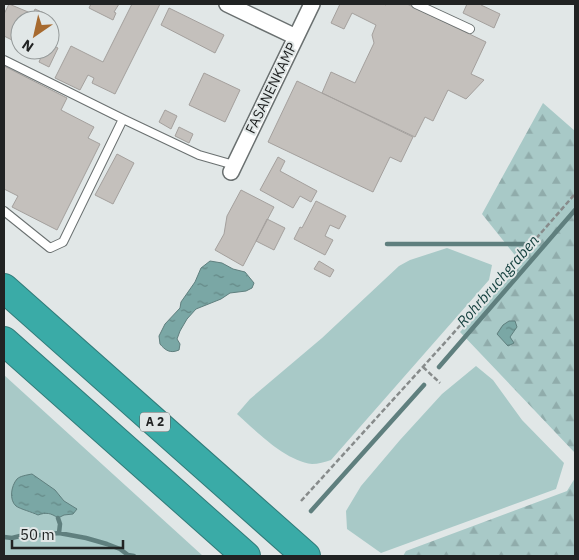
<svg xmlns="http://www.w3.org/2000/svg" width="579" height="560" viewBox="0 0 579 560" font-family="'IBM Plex Sans',sans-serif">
	<defs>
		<pattern id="forest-firs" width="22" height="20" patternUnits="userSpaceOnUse" patternTransform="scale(1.25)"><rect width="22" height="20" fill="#a8c9c7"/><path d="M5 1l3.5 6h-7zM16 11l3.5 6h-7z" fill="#90acab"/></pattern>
		<pattern id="water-ripples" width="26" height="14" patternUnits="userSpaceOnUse" patternTransform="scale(1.25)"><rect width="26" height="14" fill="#7aa7a5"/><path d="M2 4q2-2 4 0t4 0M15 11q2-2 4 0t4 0" fill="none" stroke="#648886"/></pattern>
	</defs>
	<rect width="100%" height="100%" fill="#e1e7e7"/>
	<path fill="#a8c9c7" d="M447 248 492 265 489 280 331 460C325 462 318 464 312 464 285 461 256 431 237 414L250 399 322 338 399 266 410 260Z
		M476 366 493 380 522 420 564 463 556 489 381 553 347 529 346 511 361 486 400 440 442 394Z
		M4 375 203 556H4Z"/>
	<path fill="url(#forest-firs)" d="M543 103 575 131V453L460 332 522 264 482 214Z
		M575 478V556H403L406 551 567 491Z"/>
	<path fill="url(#water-ripples)" stroke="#5f7f7e" d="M210 261 222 263 233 269 245 272 254 283 252 288 246 291 230 293 221 299 196 309 187 319 180 331 177 339 180 344 179 350C170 354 165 350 160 344L159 336 165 324 180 308 181 302 195 282 201 268Z
		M509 321H515L517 327 510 337 514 343 508 346 497 334 503 325Z
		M32 474 55 490 64 501 77 509 73 514 64 515 58 518C51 513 46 512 38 515 32 512 20 509 16 506 9 500 11 486 17 479 20 476 27 475 32 474Z"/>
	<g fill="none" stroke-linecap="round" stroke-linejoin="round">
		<path stroke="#5f7f7e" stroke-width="4.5" d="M387 244H524
			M439 367 575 210
			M311 511 424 385
			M58 518 60 524 59 533
			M4 537 12 538 20 536H32L59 533 86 538 107 544 120 549 128 555 134 556"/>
	</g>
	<path fill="#c4c0bc" stroke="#a4a09d" d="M9 4 33 14 35 9 46 14 43 20H20V44L4 36V14Z
		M91 4H119L114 12 116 13 113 20 89 8Z
		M132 4H160L115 94 92 83 94 78 88 75 80 90 55 78 71 46 103 62Z
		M340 4H383L386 5 387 4H407L486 42 471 74 484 80 466 99 448 90 433 121 425 117 415 137 322 93 331 72 355 83 374 43 372 35 376 25 352 13 344 29 331 23Z
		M467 4H482L481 5 500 14 494 28 463 13Z
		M169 8 224 35 215 53 161 25Z
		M50 44 58 48 49 67 39 62 44 50H50Z
		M4 66 67 98 61 110 94 127 88 138 100 144 57 230 12 207 18 196 4 189Z
		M204 73 240 90 225 122 189 105Z
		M297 81 413 137 401 162 390 157 373 192 268 142Z
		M165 110 177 116 171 129 159 122Z
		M179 127 193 134 189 143 175 136Z
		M117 154 134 163 113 204 95 195Z
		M278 157 285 161 280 171 317 191 311 202 300 196 293 208 260 190Z
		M241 190 274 207 243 266 215 250 224 234 227 216Z
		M316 201 346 216 339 229 330 225 325 236 333 240 325 255 294 239 300 227 302 228Z
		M267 219 285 228 274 250 256 241Z
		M319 261 334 270 330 277 314 269Z"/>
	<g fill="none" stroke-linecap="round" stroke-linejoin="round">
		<defs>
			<path id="service" d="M416 4 470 29
				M4 60 123 119 199 155 234 165
				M4 211 50 248 63 242 123 119"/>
			<path id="minor" d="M227 4 296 37
				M231 172 312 4"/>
			<path id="motorway" d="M4 288 306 556
				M4 341 246 556"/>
		</defs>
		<use href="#service" stroke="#6a7070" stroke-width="10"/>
		<use href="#minor" stroke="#6a7070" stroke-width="18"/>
		<use href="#motorway" stroke="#317b79" stroke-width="30"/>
		<path stroke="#878b8b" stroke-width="2.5" stroke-dasharray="5 2.5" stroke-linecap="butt" d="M423 367 440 383
			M301 501 450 337 575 194"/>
		<use href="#service" stroke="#fff" stroke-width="8"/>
		<use href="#minor" stroke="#fff" stroke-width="15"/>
		<use href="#motorway" stroke="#3aaba7" stroke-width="28"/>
	</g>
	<g text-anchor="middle" stroke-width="4" stroke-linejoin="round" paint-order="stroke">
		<rect fill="#e1e7e7" stroke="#5b5e5e" stroke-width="1" x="140" y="412.5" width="30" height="19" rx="4"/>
		<g font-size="12" font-weight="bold" fill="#212323">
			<text x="155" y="426">A 2</text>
		</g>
		<g font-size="14" fill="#212323" stroke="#e1e7e7">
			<text transform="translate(271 88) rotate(-64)" y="5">FASANENKAMP</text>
		</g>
		<g font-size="15" font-style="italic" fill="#123e3c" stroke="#e1e7e7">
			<text transform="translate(498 281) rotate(-49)" y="5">Rohrbruchgraben</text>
		</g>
	</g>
	<rect width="579" height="560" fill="none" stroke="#212323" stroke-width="10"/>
	<g transform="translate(35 35) rotate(214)"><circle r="24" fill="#e1e7e7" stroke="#949999"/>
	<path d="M0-4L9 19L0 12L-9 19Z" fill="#a76a2f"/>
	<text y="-8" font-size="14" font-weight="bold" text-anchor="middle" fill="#212323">N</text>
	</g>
	<path d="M12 540v8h111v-8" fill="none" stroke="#212323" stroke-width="2.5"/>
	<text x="20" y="540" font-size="15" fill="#212323" stroke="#e1e7e7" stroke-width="4" paint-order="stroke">50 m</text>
</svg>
